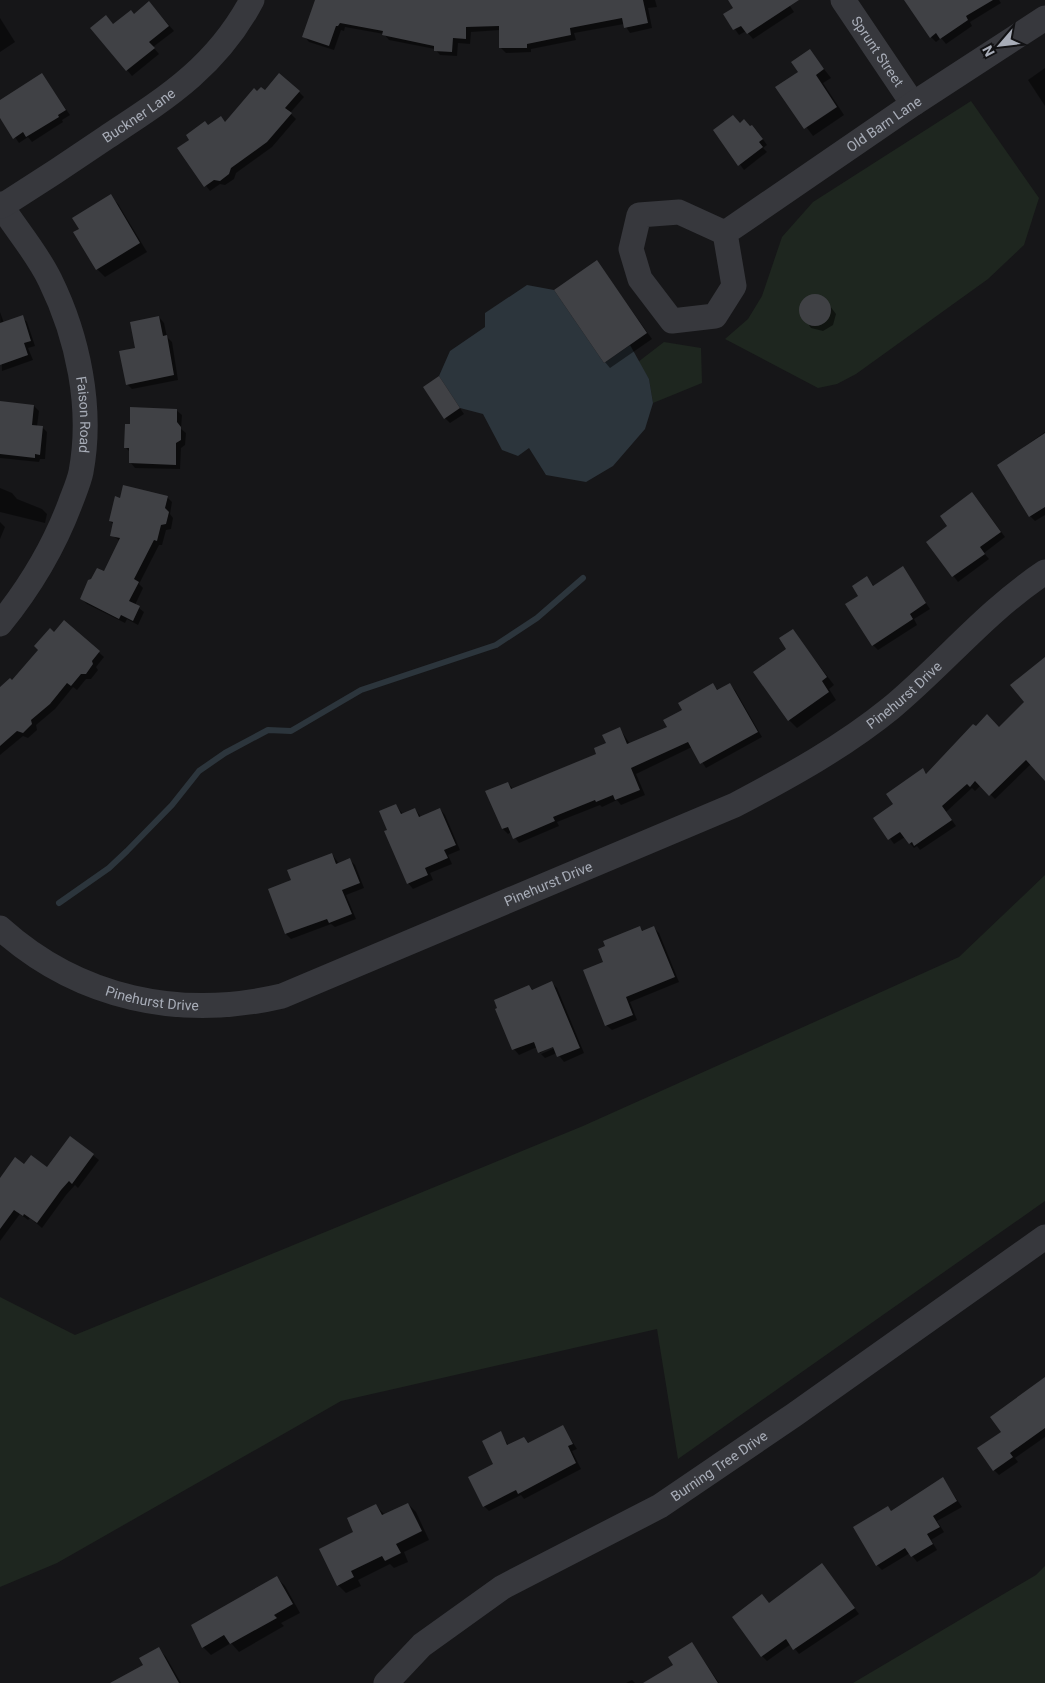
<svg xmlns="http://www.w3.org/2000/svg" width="1045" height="1683" viewBox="0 0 1045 1683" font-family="Roboto,sans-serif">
	<rect width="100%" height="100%" fill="#161618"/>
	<path fill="#1e261f" d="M971 101 1039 198 1024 245 988 279 856 374 837 384 818 388 725 339 748 319 762 296 782 237 813 202Z
		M664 342 701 348 702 383 653 403 649 379 638 362Z
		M1045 875V1201L678 1459 657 1329 341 1401 57 1563 0 1587V1297L75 1335 583 1126 959 957Z
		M1045 1566V1683H853L1036 1575Z"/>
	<path fill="#2c353c" d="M527 285 554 290 604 363 630 345 649 379 653 403 645 429 613 466 586 482 546 475 529 448 518 456 502 450 483 414 460 408 439 376 450 351 485 327V313Z"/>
	<path fill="#0007" d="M316 0H655L657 7 648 8 652 28 630 33 624 24 574 33 576 40 531 49V52L506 53 501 48 500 30 471 32 470 44 458 43 457 56 440 55 435 49 389 40 384 34 345 27 344 31 341 30 334 50 309 42 304 36Z
		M729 0H786L794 12 753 39 746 31 739 35 725 15 735 8Z
		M910 0H999L1001 3 970 22 972 26 946 44 941 38 936 42 931 37Z
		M154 8 174 31 153 47 159 54 132 76 92 28 114 26Z
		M0 18 15 42 0 52Z
		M810 51 831 78 823 83 844 115 813 136 777 88 800 72Z
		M1045 68V106L1028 80Z
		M42 75 70 115 62 120 63 122 32 142 28 137 19 143 0 116V102Z
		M257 92H299L304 97 290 113 296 119 272 147 236 173 234 179 225 185 220 184 210 191 178 149 209 126 226 123Z
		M740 124 757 131 767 145 763 148 767 152 744 170 715 130Z
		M110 196 118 204 147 252 105 277 97 269 80 229Z
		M597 262 652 339 610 368 605 362Z
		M813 295 824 298 836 314 833 325 823 331 811 328 800 312 803 300Z
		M0 312 4 323 22 317 27 322 35 346 28 348 33 360 2 371Z
		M159 317 164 323 167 337 172 342 178 380 132 389 127 384 136 349Z
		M439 378 464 414 450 423 445 418Z
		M0 402 34 406 39 411 37 426 42 427 47 432 45 459H40L39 462 0 458Z
		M176 410 182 415 181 429 186 433 185 445 181 448 180 469 135 468 130 462V452L125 447Z
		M1045 432V515L1035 521 1030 516 1024 447Z
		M0 488 12 493 17 499 42 509 47 514 45 523 0 512Z
		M167 497 172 502 170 514 173 518 171 529 166 530 162 545H159L139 584 143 588 135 605 144 612 138 625 127 619 125 623 87 604 82 599 105 573 120 541 112 535 114 525 110 521 121 499Z
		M977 499 1005 537 984 553 989 559 958 582 928 542 949 526Z
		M0 522 5 527 0 539Z
		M902 568 930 609 914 619 917 625 878 650 873 645 860 596 867 578 874 586Z
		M64 622 104 657 96 667 98 670 91 679H86L77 690 73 687 55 709 36 725 37 730 28 738 23 736 0 755V688L13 682Z
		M792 630 834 685 829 689 836 700 797 728 789 720 787 649Z
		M1045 659V779L1031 764 995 799 981 785 975 791 972 788 946 812 956 826 920 850 917 846 914 848 905 837 894 844 875 818 895 804 923 770 927 774 976 728H999L1026 702Z
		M713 685 718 690 730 685 735 690 762 737 706 768 692 747 636 774 645 795 621 805 617 800 602 807 600 805 557 822 559 826 519 843 511 832 508 834 503 829 508 783 513 789 597 754 620 729 630 744 668 728 684 710Z
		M396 806 403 814 415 809 421 817 440 809 445 815 460 850 448 855 452 864 430 873 433 880 413 889 408 883 388 830Z
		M332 854 339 864 350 860 355 865 364 888 346 895 356 919 335 927 331 924 291 939 286 934 292 881Z
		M640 927 644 932 654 928 659 933 679 982 630 1002 637 1020 612 1030 606 1025Z
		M552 983 557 988 584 1053 564 1062 557 1053 545 1058 541 1054 559 1046 558 1043 540 1053 537 1047 519 1055 514 1049 529 986 533 990Z
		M70 1137 99 1160 78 1188 75 1185 66 1195 42 1228 30 1218 28 1220 20 1214 0 1241V1180L24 1166 47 1169Z
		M1045 1387V1437L1015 1458 1018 1462 999 1475 994 1470 1002 1432Z
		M563 1427 577 1449 572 1451 581 1469 524 1499 521 1495 489 1511 484 1506 495 1465 500 1433 509 1446 524 1438 530 1444Z
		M943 1479 962 1507 937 1521 944 1532 931 1540 937 1550 917 1562 910 1553 882 1570 877 1565 888 1508 892 1512Z
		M408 1504 416 1512 429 1540 404 1552 408 1562 394 1568 390 1564 358 1580 361 1586 346 1593 338 1585 355 1533 376 1506 385 1515Z
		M822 1565 859 1614 799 1654 791 1644 767 1661 762 1656 769 1604Z
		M277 1578 285 1586 300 1613 281 1623 284 1626 239 1652 231 1643 211 1655 203 1647 192 1626Z
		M692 1643 719 1683H645L675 1665Z
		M159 1649 166 1657 181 1683H112L144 1665Z
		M632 1680 635 1683H626Z"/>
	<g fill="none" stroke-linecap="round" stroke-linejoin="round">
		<path stroke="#2c353c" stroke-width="6" d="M59 903 109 868 127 851 172 805 199 771 225 753 268 730 291 731 361 690 496 645 537 618 583 578"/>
	</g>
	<path fill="#404145" d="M315 0H643L648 23 624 28 622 18 570 28 571 35 527 44V48H499V26L466 27V39L453 38 452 52 434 51V46L382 35 383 31 340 23 338 26H336L329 46 302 37Z
		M728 0H799L747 34 741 26 733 30 723 14 733 8Z
		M904 0H993L966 16 968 20 940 39 936 33 930 38Z
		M149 1 169 26 149 42 155 48 126 71 90 28 106 15 113 24 131 10 134 14Z
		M810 49 824 69 816 75 837 107 804 129 775 87 798 72 791 62Z
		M42 73 66 110 58 115 59 117 26 137 23 132 13 139 0 118V100Z
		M279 73 300 91 285 108 292 113 267 142 231 168 229 174 220 181 214 180 204 187 177 148 189 140 186 135 205 121 208 125 221 116 225 122 254 88 257 91 261 87 265 90Z
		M733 115 740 123 744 119 750 126 752 125 763 139 759 142 763 147 738 166 713 130Z
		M111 194 140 243 96 270 73 232 79 229 72 218Z
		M597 260 647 333 604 363 554 290Z
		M799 310a16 16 0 1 1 32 0a16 16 0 1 1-32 0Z
		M23 315 31 341 24 343 28 355 0 365V323Z
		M159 316 163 336 167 335 174 375 126 385 119 351 135 348 130 322Z
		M439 376 460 408 444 419 423 387Z
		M0 401 34 405 32 425 43 426 40 455 35 454V458L0 454Z
		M130 407 177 409V422L181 427V440L176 443V465L129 463V448H124L125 424H130Z
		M1045 433V507L1029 517 997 465Z
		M123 485 168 496 165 508 169 512 166 524 161 525 157 541 154 540 134 579 139 582 129 601 140 606 133 621 121 615 119 619 80 599 88 580 91 579 97 568 104 571 120 538 110 536 113 522 109 521 115 496 120 498Z
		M972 492 1001 532 980 547 985 554 952 577 926 542 947 526 940 516Z
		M903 566 926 603 910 614 913 619 872 646 845 604 858 596 852 586 867 576 873 586Z
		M64 620 100 651 92 661 93 664 86 674H81L71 686 67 683 50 704 31 720 32 724 23 733 17 731 0 746V687L10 678 12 680 38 650 34 646 50 628 54 632Z
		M793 629 827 677 822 681 829 692 788 721 753 672 786 649 779 638Z
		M1045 657V781L1026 760 989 796 975 781 970 787 967 784 942 806 952 820 914 846 912 842 909 844 900 832 888 840 873 818 893 804 886 794 923 768 926 774 973 724 976 726 987 714 999 727 1024 702 1010 685Z
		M713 683 717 690 730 683 758 732 700 764 688 742 631 768 640 790 615 800 613 795 596 802 595 800 553 817 555 821 513 839 508 827 502 829 485 791 508 782 511 789 596 754 594 748 606 743 602 735 620 727 627 744 667 727 663 720 682 710 678 703Z
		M396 804 401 814 415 808 419 817 440 808 456 845 444 850 448 858 425 868 428 875 407 884 384 831 387 830 379 811Z
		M332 853 336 864 350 858 360 883 342 890 352 914 329 923 327 919 285 934 268 889 291 880 287 870Z
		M640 926 642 931 654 926 675 977 626 997 633 1015 605 1026 583 970 603 962 598 949 605 946 603 941Z
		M552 981 580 1048 557 1057 553 1047 538 1053 534 1042 512 1050 495 1009 497 1008 494 1000 529 985 532 990Z
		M70 1136 94 1154 72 1184 69 1181 61 1190 37 1223 24 1214 23 1216 14 1210 0 1229V1178L15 1157 24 1164 31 1155 47 1167Z
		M1045 1377V1428L1010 1453 1013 1457 993 1471 977 1448 1001 1432 990 1417Z
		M563 1425 573 1444 568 1446 576 1463 518 1494 516 1490 483 1507 468 1477 493 1464 482 1441 501 1431 507 1445 524 1437 528 1443Z
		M943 1477 957 1501 933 1516 940 1527 927 1534 933 1544 911 1557 905 1548 876 1566 853 1527 888 1506 891 1511Z
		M408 1503 422 1531 396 1544 401 1553 385 1561 382 1556 351 1571 354 1577 337 1586 319 1549 353 1532 347 1518 376 1504 382 1515Z
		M822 1563 855 1608 793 1650 786 1639 761 1657 732 1617 762 1594 769 1603Z
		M277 1576 293 1604 274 1615 277 1618 230 1644 224 1635 202 1648 191 1625Z
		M692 1642 718 1683H643L673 1665 668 1657Z
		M159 1647 179 1683H110L143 1665 139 1658Z"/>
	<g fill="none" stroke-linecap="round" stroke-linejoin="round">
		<g stroke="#37383d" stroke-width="25">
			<path id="s1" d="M843 0 913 104"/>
			<path id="s2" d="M0 204C16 229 37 253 50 280 78 337 93 408 81 472 79 482 74 493 70 504 53 549 30 587 0 624"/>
			<path id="s3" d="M2 206C37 184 72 161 107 137 168 97 217 66 252 0"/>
			<path id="s4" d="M725 233 679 212 639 215 631 249 640 279 672 321 715 316 734 286 725 233 913 104 1045 18"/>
			<path id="s5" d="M0 928C79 999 180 1020 282 996L735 805C790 776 843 747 891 708 945 663 985 612 1045 572"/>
			<path id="s6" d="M386 1683 422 1645 503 1587 660 1506 794 1415 1045 1237"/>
		</g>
	</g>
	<g text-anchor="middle" stroke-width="4" stroke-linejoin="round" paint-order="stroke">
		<g font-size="14" fill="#a8adb8" stroke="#111113">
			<text dy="5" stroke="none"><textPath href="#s1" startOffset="62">Sprunt Street</textPath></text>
			<text dy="5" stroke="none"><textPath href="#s3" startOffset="164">Buckner Lane</textPath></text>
			<text dy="5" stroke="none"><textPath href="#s4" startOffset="535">Old Barn Lane</textPath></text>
			<text dy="5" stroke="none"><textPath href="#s2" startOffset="231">Faison Road</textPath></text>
			<text dy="5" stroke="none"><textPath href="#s5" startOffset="996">Pinehurst Drive</textPath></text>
			<text dy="5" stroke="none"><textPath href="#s5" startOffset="591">Pinehurst Drive</textPath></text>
			<text dy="5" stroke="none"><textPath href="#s5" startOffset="171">Pinehurst Drive</textPath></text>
			<text dy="5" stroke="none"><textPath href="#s6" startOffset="400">Burning Tree Drive</textPath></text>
		</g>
	</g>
	<g transform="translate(1000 45) rotate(242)" stroke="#111113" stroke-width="4" paint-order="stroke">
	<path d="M0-4L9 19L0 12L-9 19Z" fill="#a8adb8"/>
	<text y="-8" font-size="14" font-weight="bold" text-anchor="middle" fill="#a8adb8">N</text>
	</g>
</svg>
